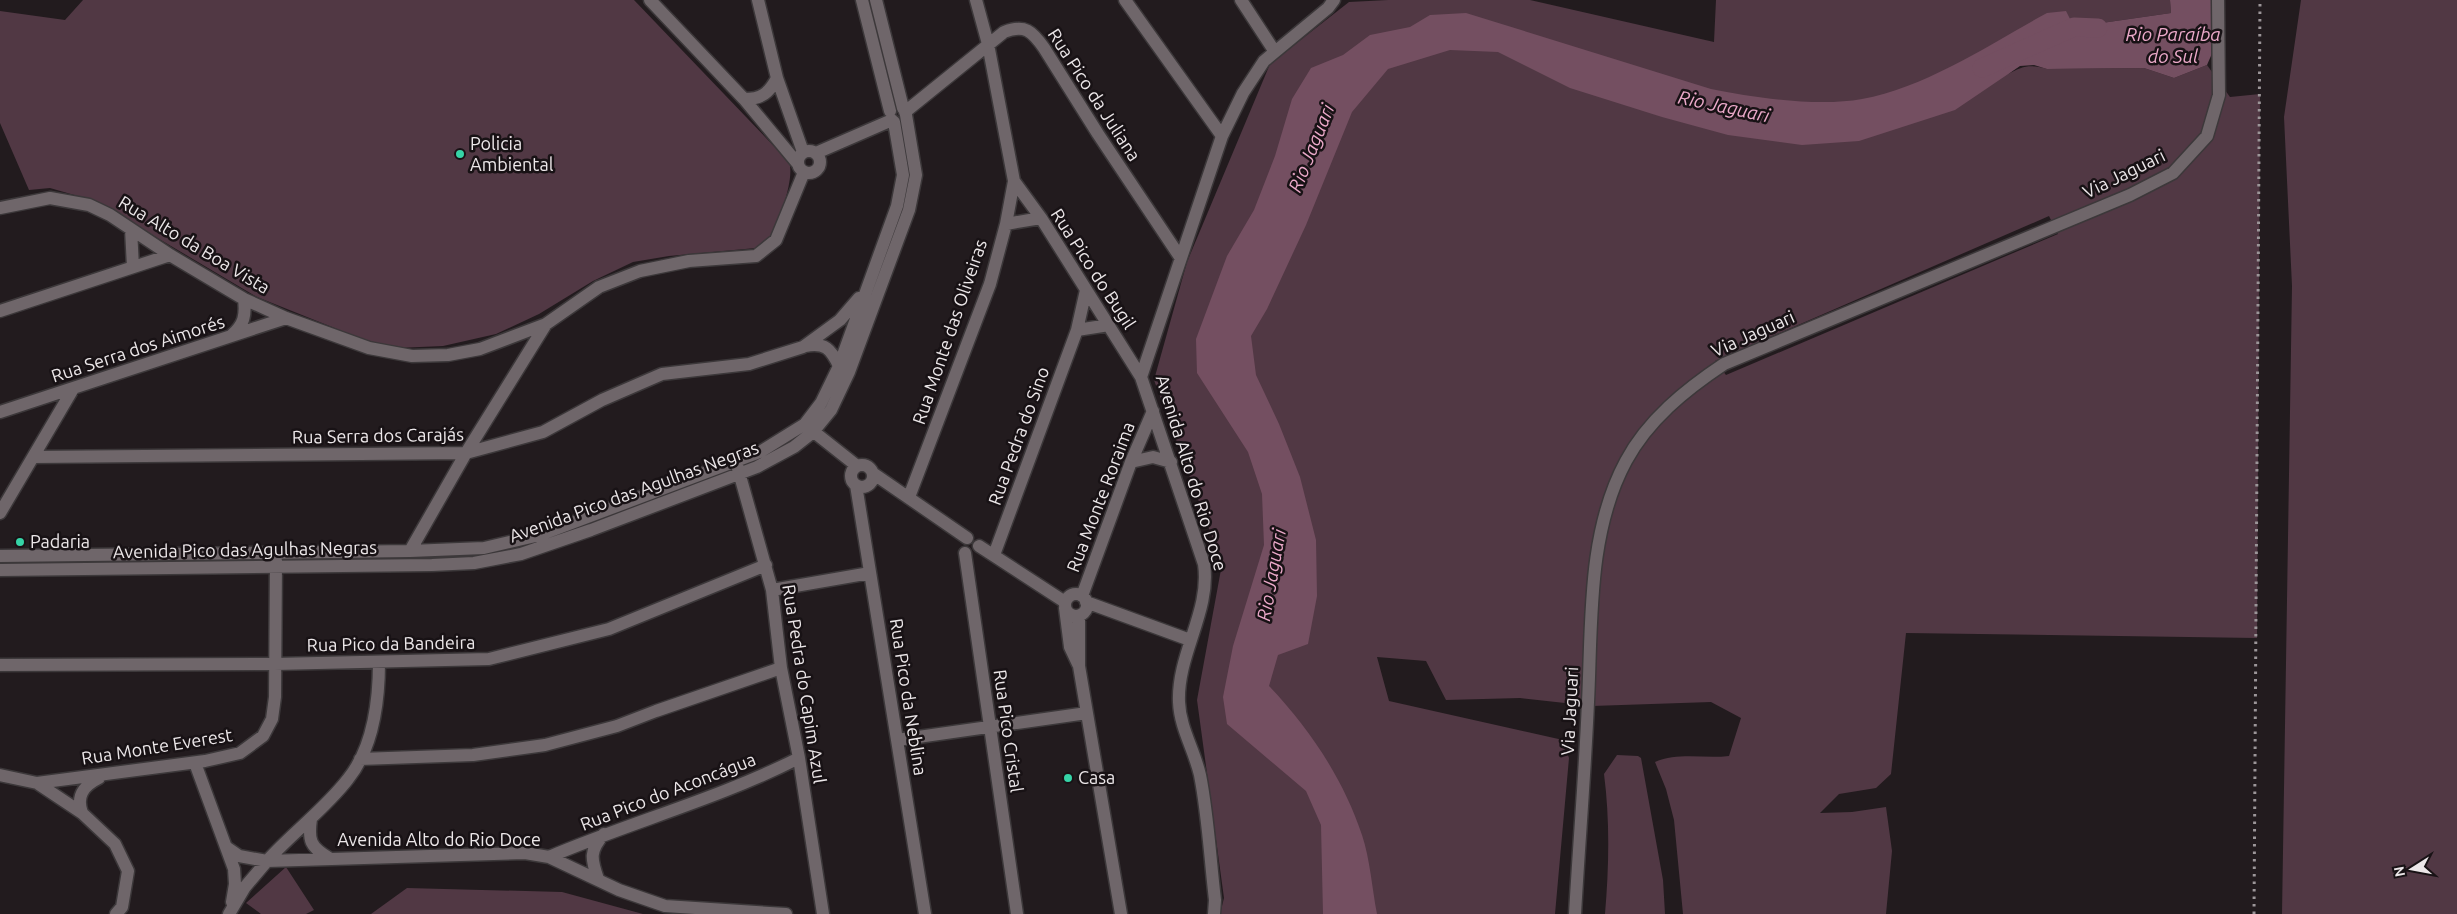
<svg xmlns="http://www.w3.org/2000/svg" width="2457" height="914" viewBox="0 0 2457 914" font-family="Ubuntu,sans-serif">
	<rect width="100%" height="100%" fill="#221b1e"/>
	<path fill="#513844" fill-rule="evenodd" d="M83 0H634L789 162C795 177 780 220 771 235 767 241 762 244 756 248L669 256 633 262 593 281 539 314 496 334 443 346 397 348 362 339 257 297 95 201 50 188 29 190 0 123V11L65 20Z
		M1388 0H1530L1714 42 1716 0H2170L2171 13 2074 27 2008 74C2023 66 2030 64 2047 69L2144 68 2174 78 2207 65 2230 97 2260 94 2257 638 1906 633 1891 774 1876 788 1839 794 1820 813 1852 812 1886 807 1892 851 1886 914H1683L1674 820 1666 789 1655 762C1679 752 1704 759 1729 756L1741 718 1711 702 1592 706 1520 698 1446 700 1426 661 1377 657 1389 701 1563 740 1569 758 1555 914H1220L1224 898 1197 700 1222 564 1154 380 1187 262 1270 64 1349 2ZM2049 216 2058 234 1726 375 1715 361Z
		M2301 0H2457V914H2282L2292 286 2284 117Z
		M1617 755 1638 756 1641 758 1663 880 1665 914H1605C1609 867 1610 820 1604 774Z
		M286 867 314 910 306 914H261L246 903Z
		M407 888 562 892 643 914H371Z"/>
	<path fill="#744f61" d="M2170 0H2220L2217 42 2207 65 2174 78 2144 68 2047 69 2034 65 2020 66 1955 110 1859 141 1802 145 1728 135 1662 117 1570 88 1498 52 1450 50 1388 69 1352 112 1306 225 1267 309 1251 336 1256 375 1279 424 1300 477 1316 540 1317 596 1308 644 1278 655 1269 686C1309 728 1343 778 1362 835 1370 859 1372 888 1377 914H1323L1321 825 1306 791 1227 724 1223 697 1233 646 1264 545 1262 494 1248 452 1197 373 1196 339 1227 256 1254 210 1275 156 1292 99 1311 68 1343 55 1370 35 1410 27 1430 15 1466 13 1711 89C1755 98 1819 107 1862 99 1927 87 1990 44 2047 13L2066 11 2074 27 2171 13Z"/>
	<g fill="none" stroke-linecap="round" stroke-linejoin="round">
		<path stroke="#744f61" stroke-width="19" d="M1982 68 2074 27 2098 28"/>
		<defs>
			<path id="minor" d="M650 0 744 99 798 164
				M758 0 777 78 803 152
				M862 0 890 111
				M876 0 903 108
				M1125 0 1222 136
				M1241 0 1275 52
				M744 99C762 99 769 93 777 78
				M905 112 1004 32C1025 24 1032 31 1044 48L1098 134 1180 257
				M798 162a11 11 0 1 1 22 0a11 11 0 1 1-22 0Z
				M816 153 892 120
				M1014 181 1041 218 1141 377
				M0 208 50 198 89 205 110 215 170 255 244 299 286 318 369 348 412 356 448 355 480 349 546 324 599 287 640 271 689 261 756 256 776 240 804 172
				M1006 224 1041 218
				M131 229 133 267
				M0 311 170 255
				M1077 330 1109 325
				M232 335C244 324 246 316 244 299
				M805 346C825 342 831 349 839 366
				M0 412 286 318
				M809 428 857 466
				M33 457 466 453 543 432 602 400 662 374 749 364 803 347 840 320 859 298
				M1131 462 1153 457 1171 462
				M851 476a11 11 0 1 1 22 0a11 11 0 1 1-22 0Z
				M737 465 772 590 781 668 799 758 823 914
				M874 474 967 538
				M856 485 925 914
				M909 497 990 284 1006 224 1014 181 988 44 976 0
				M0 513 73 389
				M979 546 1065 602
				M410 551 466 453 546 324
				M965 553 1017 914
				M994 555 1077 330 1086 290
				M0 556 410 551 484 548 540 535 760 452 805 424 821 403 839 366 897 206 903 175 894 122
				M0 570 432 565 474 563 521 554 591 530 757 467 794 447 813 432 831 410 849 372 909 210 916 175 906 115
				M772 590 870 573
				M1065 605a11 11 0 1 1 22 0a11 11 0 1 1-22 0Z
				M1082 596 1131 462 1153 411
				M1086 602 1190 640
				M1065 608 1070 647 1078 664
				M1079 616V666L1121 914
				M0 665 275 664 489 659 609 629 766 565
				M897 740 1087 713
				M360 759 473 755 545 745 617 726 656 711 781 668
				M195 763 234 869 235 884 232 902
				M0 775 37 783 205 761 240 753 263 736 272 719 275 697 276 561
				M37 783 82 813 115 844 128 871 122 907 116 914
				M82 813C76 796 83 786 99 778
				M311 819C308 840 310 847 329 858
				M226 847 239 856 267 861C293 832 325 809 348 779 373 748 379 701 379 662
				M549 857C631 822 718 799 799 758
				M598 879C591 859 589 851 604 834
				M229 914 245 887 267 861 525 853 549 857 619 890 665 906 786 914
				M1214 914 1215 900C1210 858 1208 815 1200 775 1194 749 1180 728 1179 702 1177 654 1211 611 1204 564L1141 377 1222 136 1243 93 1264 61 1328 8 1334 0
				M1575 914C1579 843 1585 773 1588 702 1592 623 1587 533 1626 461 1648 420 1685 390 1724 364L2130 195 2173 173 2207 136 2219 95 2218 0"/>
		</defs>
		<use href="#minor" stroke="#3c383a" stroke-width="15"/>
		<use href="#minor" stroke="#6f666a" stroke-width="12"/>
		<path stroke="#9c9699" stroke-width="3" stroke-dasharray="2.5 5" stroke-linecap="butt" d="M2254 914 2260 0"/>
	</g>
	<g fill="#36d4a7" stroke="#181215" stroke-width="2">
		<circle cx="460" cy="154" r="5"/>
		<circle cx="20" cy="542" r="5"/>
		<circle cx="1068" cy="778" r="5"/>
	</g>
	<g text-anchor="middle" stroke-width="5" stroke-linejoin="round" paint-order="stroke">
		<g font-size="18" fill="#ece7e9" stroke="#181215">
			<text transform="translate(1094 95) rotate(57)" y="6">Rua Pico da Juliana</text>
			<text transform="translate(2124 174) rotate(-26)" y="6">Via Jaguari</text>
			<text transform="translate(194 245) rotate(31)" y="6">Rua Alto da Boa Vista</text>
			<text transform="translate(1093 269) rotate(57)" y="6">Rua Pico do Bugil</text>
			<text transform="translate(950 332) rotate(-71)" y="6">Rua Monte das Oliveiras</text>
			<text transform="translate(1753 334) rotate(-24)" y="6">Via Jaguari</text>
			<text transform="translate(138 349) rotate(-18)" y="6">Rua Serra dos Aimorés</text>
			<text transform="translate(378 436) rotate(-1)" y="6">Rua Serra dos Carajás</text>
			<text transform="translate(1019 436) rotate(-70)" y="6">Rua Pedra do Sino</text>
			<text transform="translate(1191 473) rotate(73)" y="6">Avenida Alto do Rio Doce</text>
			<text transform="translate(634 492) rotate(-20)" y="6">Avenida Pico das Agulhas Negras</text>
			<text transform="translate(1101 497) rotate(-69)" y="6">Rua Monte Roraima</text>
			<text transform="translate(245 550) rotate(-1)" y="6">Avenida Pico das Agulhas Negras</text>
			<text transform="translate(391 644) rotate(-1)" y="6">Rua Pico da Bandeira</text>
			<text transform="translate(804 684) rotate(81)" y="6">Rua Pedra do Capim Azul</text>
			<text transform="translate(908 697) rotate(81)" y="6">Rua Pico da Neblina</text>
			<text transform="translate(1570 711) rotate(-87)" y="6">Via Jaguari</text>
			<text transform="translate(1008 731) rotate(82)" y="6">Rua Pico Cristal</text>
			<text transform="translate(157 747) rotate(-9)" y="6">Rua Monte Everest</text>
			<text transform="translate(668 792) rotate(-21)" y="6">Rua Pico do Aconcágua</text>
			<text x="439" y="846">Avenida Alto do Rio Doce</text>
		</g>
		<g font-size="18" fill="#ece7e9" stroke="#181215" text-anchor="start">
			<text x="470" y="150">Policia<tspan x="470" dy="21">Ambiental</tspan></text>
			<text x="30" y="548">Padaria</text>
			<text x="1078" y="784">Casa</text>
		</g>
		<g font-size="19" font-style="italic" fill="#eba9c9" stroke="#181215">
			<text x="2173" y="41">Rio Paraíba<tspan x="2173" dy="22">do Sul</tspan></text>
			<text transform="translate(1724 106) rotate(12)" y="7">Rio Jaguari</text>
			<text transform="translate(1311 148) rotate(-68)" y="7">Rio Jaguari</text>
			<text transform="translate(1271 575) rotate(-80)" y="7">Rio Jaguari</text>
		</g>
	</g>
	<g transform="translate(2412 869) rotate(259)" stroke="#181215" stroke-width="4" paint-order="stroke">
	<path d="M0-4L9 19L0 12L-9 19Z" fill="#ece7e9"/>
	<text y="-8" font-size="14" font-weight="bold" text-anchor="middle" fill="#ece7e9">N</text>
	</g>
</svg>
